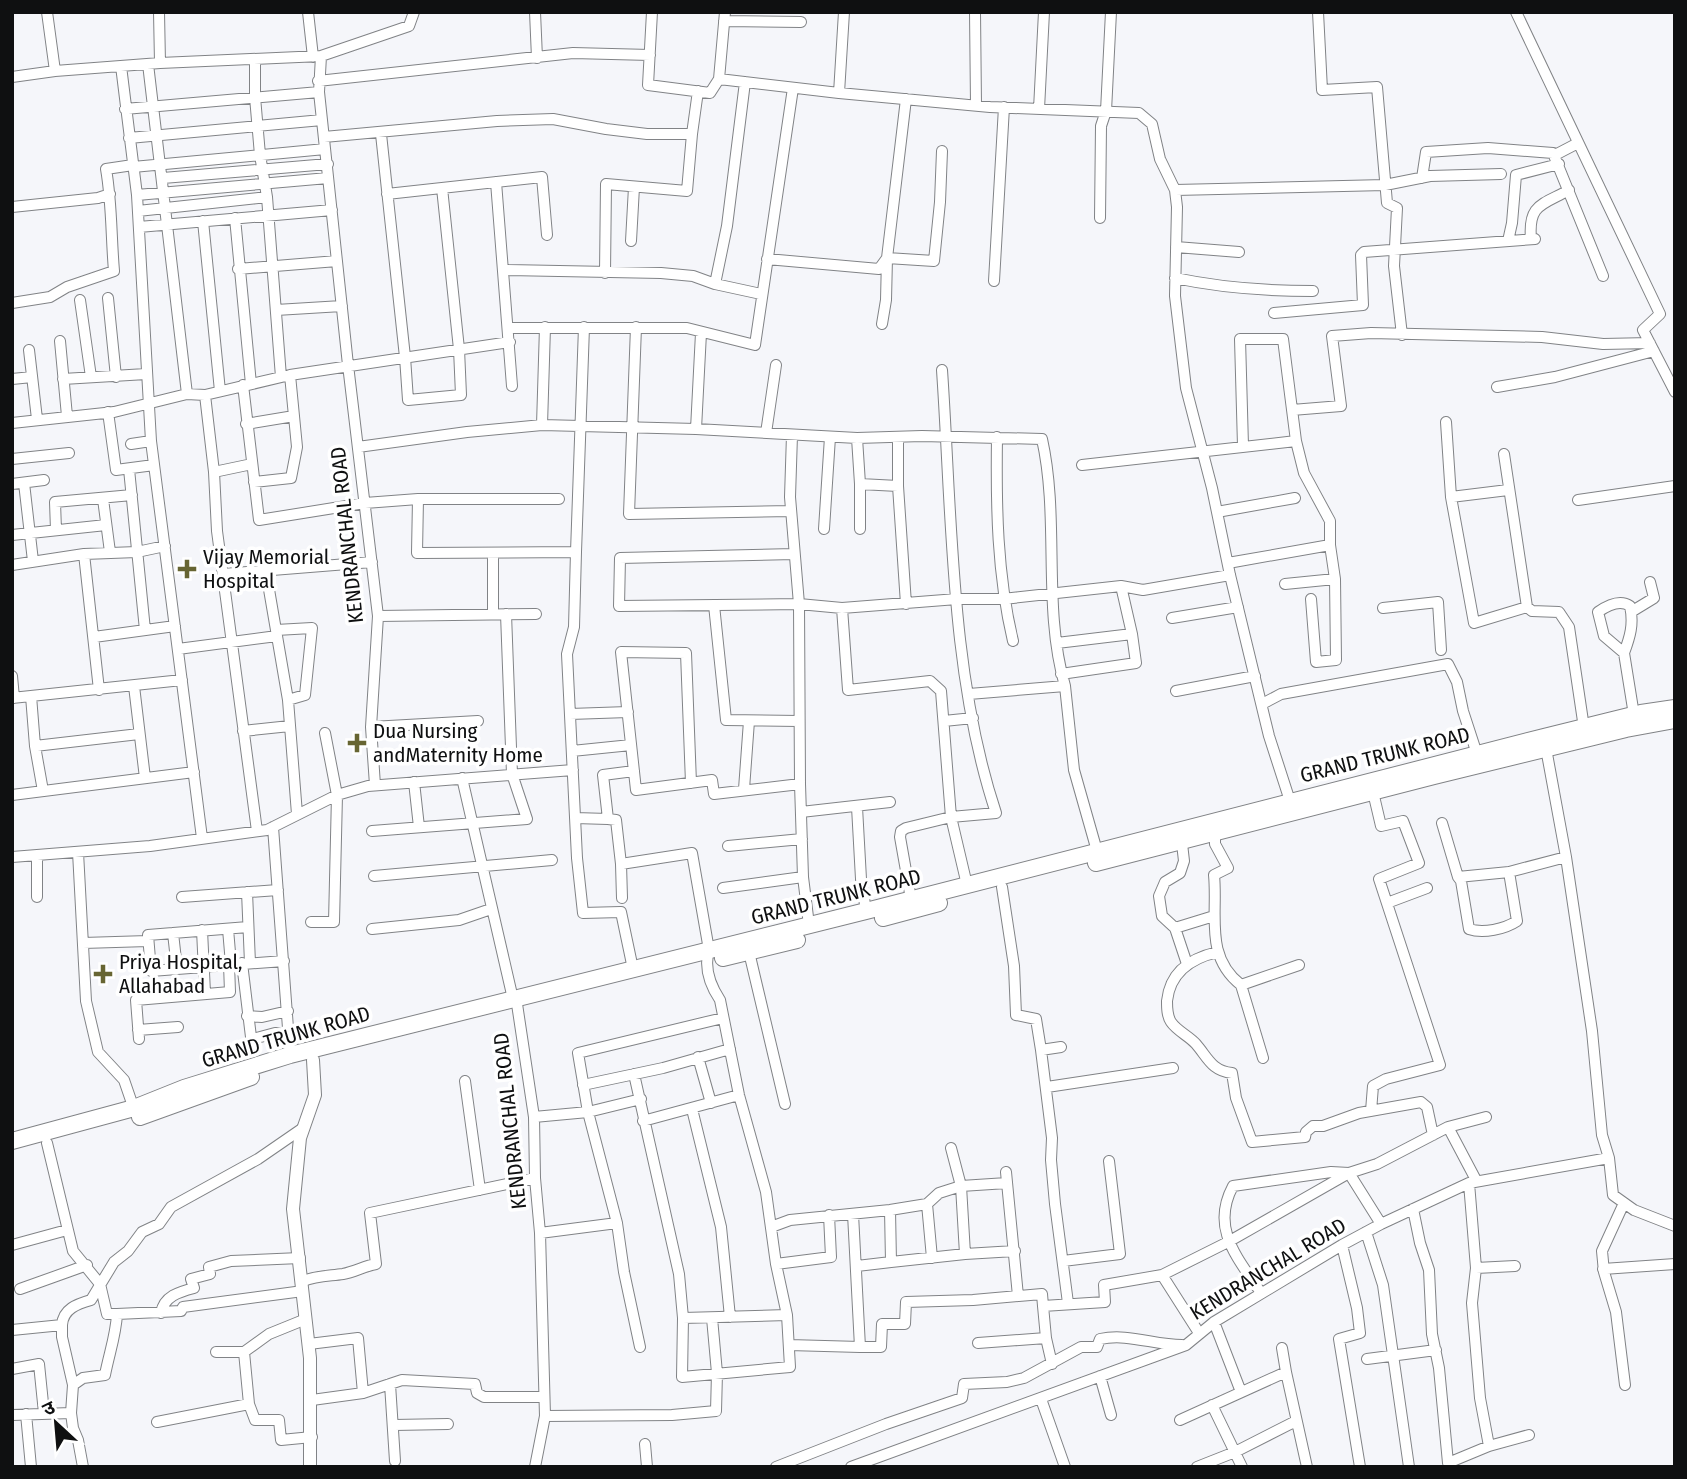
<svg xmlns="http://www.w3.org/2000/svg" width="1687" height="1479" viewBox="0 0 1687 1479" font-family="'Fira Sans Condensed','Noto Sans Devanagari',sans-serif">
	<rect width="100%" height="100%" fill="#f5f6fa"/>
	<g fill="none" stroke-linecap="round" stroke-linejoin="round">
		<defs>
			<path id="minor" d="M47 12 55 71
				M159 12 160 63
				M308 12 313 57
				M535 12 537 58
				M652 12 648 85 710 93 719 79
				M725 12 719 79 839 93 990 107 1139 113 1152 124 1160 159 1175 190 1177 207 1175 296 1186 388 1212 488 1230 575 1269 736 1290 801
				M975 12 976 105
				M1318 12 1322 90 1377 87 1387 203 1397 208 1394 266 1402 335
				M1516 12 1660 314 1643 330 1675 392
				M724 21 801 22
				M321 56 319 92 348 365 378 616 371 727 375 785
				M255 60V97L260 155 267 197 281 377
				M148 64 187 394
				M121 66 137 195 151 441 202 838
				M12 77 55 71 160 63 321 56 409 26 414 12
				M318 81 573 53 650 55
				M839 93 844 12
				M125 109 319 92
				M1039 109 1044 12
				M381 134 405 357 408 400 461 395 459 349 442 188
				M692 134 698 91
				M324 137 497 121 553 119 606 129 647 134H692L687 191 606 184 605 273
				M129 138 322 120
				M1555 155 1578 143
				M133 167 325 149
				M163 178 328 164
				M1422 178 1426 152 1488 148 1553 153 1603 276
				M496 182 512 386
				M1175 190 1385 185 1430 176 1501 174
				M387 194 542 177 547 235
				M137 195 328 178
				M12 207 98 198 110 194
				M138 211 267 197
				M235 218 251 384
				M1100 218 1101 126 1106 111 1111 12
				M203 221 220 391
				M139 227 332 210
				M1531 239C1528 204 1542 205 1569 190
				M631 241 634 187
				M1508 241 1512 223 1516 175 1559 164
				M1176 247 1239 252
				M767 259 879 269 887 258 934 261 940 202 942 151
				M238 269 337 261
				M504 270 661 273 693 276 715 284 761 294
				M1175 278C1222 288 1266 291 1313 291
				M994 281 1004 107
				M715 284 727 226 745 82
				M108 298 116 377
				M80 300 91 377
				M12 303 50 297 67 287 114 271C111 237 112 203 106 169L133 165
				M276 310 342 306
				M1274 313 1363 305 1361 255 1364 252 1535 239
				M882 324 886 300 887 258 906 99
				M636 327 629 514 791 511
				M509 328H687L755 345 793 88
				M60 341 67 416
				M29 350 37 419
				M12 379 32 377
				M63 379 146 374
				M243 385 259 520 365 503 418 499H559
				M1497 387 1555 377 1654 351
				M205 395 214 472 217 531 257 831
				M1292 410 1341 406 1332 336 1371 333 1542 337 1603 344 1650 343
				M108 412 116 470 154 465
				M1446 422 1451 497 1474 623 1527 607
				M12 423 114 412 187 394 205 395 290 375 510 342
				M246 424 294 416
				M542 425 545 327
				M696 429 701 333
				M766 433 776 365
				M997 437C996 506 997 574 1013 641
				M857 438 860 484V529
				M898 438V486L906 604
				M1296 441 1304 473 1330 521V545
				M131 444 151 441
				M358 447 467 432 542 425 696 429 857 438 922 436 1042 439C1060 520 1042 606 1065 686L1074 770 1097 851
				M1504 454 1527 607 1532 611 1559 612 1569 627 1584 728
				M12 459 69 453
				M1082 465 1296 441 1283 339H1240L1243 446
				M129 469 145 630
				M214 472 252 464
				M254 482 291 478 297 447 290 375
				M24 483 33 561
				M12 484 44 480
				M860 484 898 486
				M1451 497 1508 490
				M103 499 110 552
				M418 499 417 553 576 552 574 627 567 654 577 858 583 913 621 912 633 969
				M1578 500 1675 486
				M1217 512 1295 498
				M824 529 830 437
				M56 530 55 502 132 495
				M12 535 106 525
				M576 552 584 327
				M84 554 99 690
				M794 554 620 558 619 606 799 604 842 608 957 599H1003L1121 586 1143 590 1230 575
				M1228 563 1330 545 1335 579 1336 660 1316 662 1311 599
				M12 565 84 554 137 552 165 546
				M266 572 288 700 297 814
				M223 574 372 562
				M1285 584 1335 579
				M714 605 726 720 799 721
				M842 608 848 690 930 681 941 691 951 817 967 885
				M1383 608 1438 602 1441 650
				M1631 612 1654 598 1650 582
				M493 614V553
				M378 616 536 614
				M1172 618 1238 607
				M276 630 312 628 305 695 288 700
				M94 637 175 626
				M1057 643 1132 634
				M178 649 277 636
				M1624 653C1630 637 1634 624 1630 606 1620 599 1608 605 1598 612L1604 636 1624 653 1634 715
				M1061 674 1136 663 1132 634 1121 586
				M12 676 14 698
				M134 686 145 778
				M1176 691 1255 676
				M969 694 1065 686
				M31 696 35 746 43 791
				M12 698 182 680
				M1262 704 1281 694 1448 664 1457 682 1463 711 1477 754
				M570 714 628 712
				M944 721 973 718
				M371 727 478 721
				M243 731 290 726
				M1545 743 1566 857 1592 1031 1602 1135 1609 1158 1613 1195 1634 1210 1675 1226
				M35 746 139 734
				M572 751 631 745
				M634 771 603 775 608 819 616 820 621 864 692 853 709 950C704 967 710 985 720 1000L739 1095 766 1192 776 1264 787 1315 790 1367 682 1377 683 1318 679 1274 634 1074
				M462 778 513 999 517 1004 534 1117 535 1178 540 1233 545 1416 535 1467
				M414 782 419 827
				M691 783 686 653 621 652 636 790 712 780 714 794 800 784
				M744 789 749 721
				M12 795 194 772
				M857 807 861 879 866 911
				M801 812 890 802
				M575 818 608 819
				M1442 823 1458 877 1461 881 1469 929C1483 934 1505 929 1517 921L1509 872 1566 857
				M273 827 290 1055
				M1220 830 1215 834V844L1228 868 1214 875C1218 915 1204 956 1241 985L1263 1058
				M372 831 527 819 512 774 506 614
				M1181 835 1184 861 1180 873 1165 882 1159 896 1162 916 1175 928 1187 964
				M728 846 802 839
				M78 852 86 1001 98 1052 124 1080 135 1112
				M37 855V897
				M12 857 150 846 267 830 337 795 368 786 573 770
				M621 864 622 898
				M374 876 552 860
				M803 877 809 925
				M1458 877 1509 872
				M1002 887 1014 966 1016 1015 1036 1019 1041 1050
				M723 888 803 877 800 784 799 604 790 497 792 435
				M247 892 250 963
				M182 897 278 890
				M911 899 900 837 901 831 906 828 951 817 996 813C950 675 952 515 942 370
				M1387 903 1427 888
				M311 922H334L337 795 325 733
				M248 927 148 935 151 971 284 961
				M1175 928 1214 916
				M228 929 231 964
				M372 929 459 920 491 909
				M202 930 205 993
				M173 933 177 969
				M83 943 148 941
				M749 952 785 1104
				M1218 952C1191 958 1170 972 1167 1001 1167 1008 1167 1016 1171 1022 1177 1031 1189 1036 1196 1044 1208 1058 1212 1071 1232 1073L1236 1098 1252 1142 1305 1137 1306 1132 1313 1126H1323L1359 1113 1421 1102 1427 1107 1433 1135
				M242 963 251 1037 253 1039 275 1033 290 1036
				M1241 985 1299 965
				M247 1016 262 1017 288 1011
				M138 1030 178 1027
				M139 1039 136 1000 230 992 229 964
				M1061 1047 1041 1050 1052 1138 1051 1160 1055 1204 1068 1303
				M698 1057 711 1103
				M465 1081 480 1190
				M583 1085 663 1068 730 1049
				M1047 1087 1173 1068
				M692 1109 721 1227 730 1317
				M1371 1111 1373 1086 1386 1079 1440 1065 1379 879 1419 863 1403 821 1381 826 1373 792
				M534 1117 588 1112 641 1099
				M643 1121 739 1095
				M1448 1127 1476 1180
				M47 1143 73 1251 100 1284 107 1314H117
				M951 1148 961 1186 965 1254 1015 1251
				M1006 1172 1018 1296
				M1469 1183 1476 1268 1472 1303 1480 1398 1489 1446
				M1624 1203 1602 1251 1604 1272 1616 1312 1625 1385
				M927 1204 932 1258
				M1413 1209 1420 1243 1429 1270 1432 1334 1439 1368 1448 1463 1489 1446 1529 1435
				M771 1227 790 1220 890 1210 927 1204 939 1193 961 1186 1007 1183
				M1366 1232 1383 1285 1409 1467
				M540 1233 617 1223
				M12 1245 67 1230
				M1342 1245 1357 1308 1360 1333 1339 1339 1360 1467
				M1063 1261 1120 1254 1109 1161
				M891 1262 965 1254
				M776 1264 831 1257 829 1215
				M857 1266 891 1262 890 1210
				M1476 1268 1515 1266
				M1603 1269 1675 1264
				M1162 1275 1199 1333
				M303 1281C316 1276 329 1276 343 1274 354 1272 365 1266 376 1264L370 1213 535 1178
				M20 1289 87 1265
				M1261 1293C1238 1258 1210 1229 1233 1186L1331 1172 1349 1173 1381 1224
				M1043 1306 1046 1338 1052 1364
				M161 1313C164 1296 179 1292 194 1288L191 1279 210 1274 209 1267 231 1261 300 1258
				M683 1318 787 1315
				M1214 1322 1241 1392
				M62 1325C63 1309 77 1304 91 1300L114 1262 128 1251 142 1232 159 1224 171 1207 258 1159 303 1128
				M12 1330 62 1325V1337L73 1385 71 1413 12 1415
				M978 1343 1046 1338
				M309 1344 358 1338 363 1393
				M789 1345 860 1347 853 1214
				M640 1347 624 1272 617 1223 588 1112 578 1053 723 1018
				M860 1347H881L882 1324H905L906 1302 973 1300 1042 1294 1043 1306 1105 1302 1104 1285 1162 1275 1228 1242 1349 1173 1377 1164 1448 1127 1486 1117
				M1282 1348 1286 1372
				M216 1352H244L269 1334 306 1319
				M244 1352 249 1404 255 1420H279L281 1440 312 1437
				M1367 1359 1436 1350
				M12 1369 39 1364 44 1413
				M1100 1376 1111 1415
				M390 1384 395 1461
				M73 1385 83 1378 105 1375C109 1354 116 1335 117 1314L181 1311 183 1307 303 1291
				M1041 1399 1065 1467
				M312 1400 363 1393 402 1380 475 1384 477 1393 484 1397H544
				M1212 1405 1242 1467
				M71 1413 73 1428 78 1440 83 1467
				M26 1414 31 1467
				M545 1416 672 1415 716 1411 717 1373 712 1318
				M1180 1420 1286 1372 1307 1467
				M157 1422 249 1404
				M394 1425 448 1424
				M645 1444 647 1467
				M776 1467 886 1424 962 1398 964 1384 1007 1382 1024 1378 1081 1347H1097L1100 1339C1128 1333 1154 1345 1182 1345
				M851 1467 1186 1345 1214 1322 1342 1245 1381 1224 1469 1183 1609 1158
				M1197 1467 1235 1452 1296 1421"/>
			<path id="major" d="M310 1467V1358L293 1209 300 1138 315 1095 313 1060"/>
			<path id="highway" d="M1096 863 1434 776 1626 729 1675 720
				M883 918 939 903
				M723 958 797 940
				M140 1117 251 1077
				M12 1141 134 1108 184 1088 290 1055 866 911 1544 737 1641 713 1675 708"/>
		</defs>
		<use href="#minor" stroke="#818386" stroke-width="12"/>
		<use href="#major" stroke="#818386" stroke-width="14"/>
		<use href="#highway" stroke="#818386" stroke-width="18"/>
		<use href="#minor" stroke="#fff" stroke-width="10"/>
		<use href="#major" stroke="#fff" stroke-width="12"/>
		<use href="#highway" stroke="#fff" stroke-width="16"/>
	</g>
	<g fill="#676532" stroke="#fff" stroke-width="2.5">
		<path d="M183.5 558.5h7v7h7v7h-7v7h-7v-7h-7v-7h7z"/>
		<path d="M353.5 732.5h7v7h7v7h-7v7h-7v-7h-7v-7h7z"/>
		<path d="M99.5 963.5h7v7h7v7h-7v7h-7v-7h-7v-7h7z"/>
	</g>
	<g text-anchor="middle" stroke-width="7" stroke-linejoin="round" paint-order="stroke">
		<g font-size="21" fill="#0f1011" stroke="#fff">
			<text transform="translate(347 535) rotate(-96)" y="7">KENDRANCHAL ROAD</text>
			<text transform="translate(1385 755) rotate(-14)" y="7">GRAND TRUNK ROAD</text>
			<text transform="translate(836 897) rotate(-14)" y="7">GRAND TRUNK ROAD</text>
			<text transform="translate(286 1037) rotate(-16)" y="7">GRAND TRUNK ROAD</text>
			<text transform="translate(510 1121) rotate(-96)" y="7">KENDRANCHAL ROAD</text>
			<text transform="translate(1268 1269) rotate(-31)" y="7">KENDRANCHAL ROAD</text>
		</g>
		<g font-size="21" fill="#0f1011" stroke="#fff" text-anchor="start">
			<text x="203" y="564">Vijay Memorial<tspan x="203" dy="24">Hospital</tspan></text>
			<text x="373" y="738">Dua Nursing<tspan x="373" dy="24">andMaternity Home</tspan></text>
			<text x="119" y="969">Priya Hospital,<tspan x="119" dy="24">Allahabad</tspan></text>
		</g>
	</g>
	<rect width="1687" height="1479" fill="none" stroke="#0f1011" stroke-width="28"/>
	<g transform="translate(56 1423) rotate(334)" stroke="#ffffff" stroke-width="5" paint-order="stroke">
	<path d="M0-5L12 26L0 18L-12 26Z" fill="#0f1011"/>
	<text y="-10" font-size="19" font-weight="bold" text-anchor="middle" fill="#0f1011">उ</text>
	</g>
</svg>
